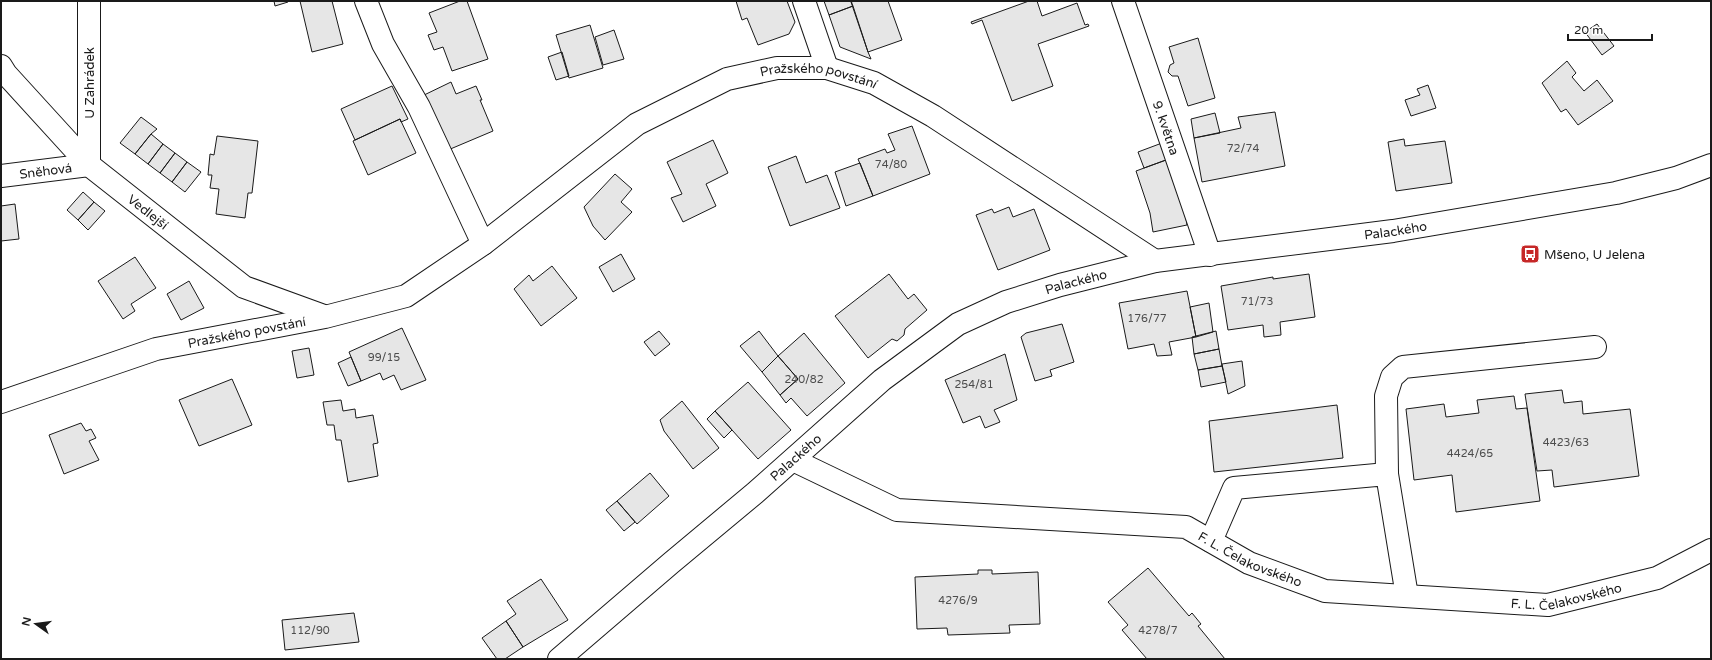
<svg xmlns="http://www.w3.org/2000/svg" width="1712" height="660" viewBox="0 0 1712 660" font-family="'Varela Round',sans-serif">
	<rect width="100%" height="100%" fill="#fff"/>
	<path fill="#e6e6e6" stroke="#1a1a1a" d="M274 1H288V2L275 6Z
		M300 1H332L343 44 312 52Z
		M460 1H467L488 59 452 71 443 47 434 50 428 35 437 32 429 13Z
		M736 1H787L795 22 789 34 758 45 747 18 742 20Z
		M824 1H851L853 6 829 15Z
		M855 1H888L902 40 868 52 851 2Z
		M1029 1H1037L1042 16 1077 3 1085 25 1088 24 1089 26 1038 44 1053 86 1012 101 982 20 972 24 971 22Z
		M853 6 868 52 871 59 840 47 829 15Z
		M1597 24 1614 46 1602 55 1585 32Z
		M590 25 603 68 569 78 556 35Z
		M614 30 624 59 603 65 595 37Z
		M1198 38 1215 98 1188 106 1178 76H1172L1168 72 1170 65 1174 63 1169 47Z
		M562 52 569 76 556 80 548 57Z
		M1567 61 1576 73 1572 77 1584 91 1597 80 1613 101 1578 125 1566 109 1561 112 1542 83Z
		M451 82 456 94 476 86 482 100H480L493 131 448 150 420 97Z
		M1428 85 1436 108 1411 116 1405 100 1420 95 1417 89Z
		M392 86 408 119 401 122 400 119 355 140 341 109Z
		M1275 112 1285 166 1202 182 1194 138 1241 128 1238 117Z
		M1215 113 1220 133 1194 138 1191 119Z
		M141 117 157 129 151 134 135 154 120 143Z
		M400 119 416 153 368 175 353 141Z
		M912 126 930 174 873 196 858 159 885 149 887 153 895 150 888 134Z
		M151 134 163 144 148 164 135 154Z
		M217 136 258 141 252 193H248L245 218 216 214 219 189 210 188 212 175H208L210 154 214 155Z
		M1404 139 1405 146 1445 141 1452 183 1396 191 1388 142Z
		M713 140 728 173 706 184 716 206 683 222 671 198 682 194 667 162Z
		M1162 143 1166 160 1144 168 1138 152Z
		M163 144 175 153 160 173 148 164Z
		M175 153 187 162 172 182 160 173Z
		M796 156 806 183 827 175 840 208 790 226 768 167Z
		M1166 160 1184 205 1187 225 1153 232 1150 213 1136 171Z
		M187 162 201 172 185 192 172 182Z
		M860 163 873 196 846 206 835 172Z
		M615 174 632 189 621 202 632 212 605 240 593 226 584 207Z
		M83 192 94 202 78 220 67 210Z
		M94 202 105 211 88 230 78 220Z
		M15 204 19 239 1 241V206Z
		M1009 207 1013 217 1034 209 1050 250 998 270 976 215 992 209 994 213Z
		M621 254 635 279 613 292 599 267Z
		M135 257 156 288 131 304 135 311 123 319 98 281Z
		M552 266 577 298 541 326 514 289 529 275 533 281Z
		M889 274 908 299 914 294 927 310 905 329 904 335 897 341 892 339 868 358 835 316Z
		M1309 274 1315 317 1280 322 1281 335 1264 337 1263 325 1228 330 1221 286 1273 277V279Z
		M189 281 204 308 181 320 167 294Z
		M1187 291 1196 337 1169 342 1172 355 1157 356 1154 344 1128 349 1119 303Z
		M1209 303 1213 332 1196 337 1190 307Z
		M1062 324 1074 362 1050 370 1052 376 1035 381 1021 337 1026 333Z
		M402 328 426 380 401 390 394 375 383 380 380 373 361 381 349 352Z
		M659 331 670 344 655 356 644 342Z
		M759 331 778 356 762 372 740 346Z
		M1216 331 1219 349 1194 354 1192 337Z
		M804 333 845 383 807 416 791 398 786 403 780 395 798 379 778 356Z
		M309 348 314 375 297 378 292 351Z
		M1219 349 1222 366 1198 370 1194 354Z
		M1005 354 1017 400 994 410 1000 422 985 428 980 416 963 423 945 380Z
		M778 356 798 379 780 395 762 372Z
		M351 357 361 381 348 386 338 363Z
		M1242 361 1245 386 1228 394 1222 364Z
		M1222 366 1226 382 1201 387 1198 370Z
		M232 379 252 425 199 446 179 400Z
		M748 382 791 430 758 459 715 411Z
		M1562 390 1564 403 1582 401 1583 414 1630 409 1639 476 1554 487 1552 470 1537 471 1525 394Z
		M1514 396 1516 409 1527 408 1540 501 1456 512 1452 475 1414 480 1406 409 1444 404 1446 417 1479 413 1477 400Z
		M341 400 343 411 355 409 356 418 373 415 378 443 373 444 378 476 348 482 341 440H336L334 425H327L323 402Z
		M682 401 719 448 693 469 664 431 660 420Z
		M1337 405 1343 458 1214 472 1209 421Z
		M715 411 732 430 724 438 707 419Z
		M81 423 86 431 91 429 96 438 89 441 99 460 64 474 49 435Z
		M650 473 669 496 637 524 617 501Z
		M617 501 635 522 624 531 606 510Z
		M1148 568 1189 616 1192 613 1201 624 1198 626 1225 659H1147L1122 630 1128 625 1108 602Z
		M978 570H992V574L1038 572 1040 624 1009 625 1010 633 948 635 947 628 917 629 915 577 978 574Z
		M541 579 568 620 523 647 506 621 516 614 507 601Z
		M354 613 359 642 285 650 282 620Z
		M506 621 523 647 505 659H497L482 638Z"/>
	<g fill="none" stroke-linecap="round" stroke-linejoin="round">
		<defs>
			<g id="minor">
				<path d="M366 1 383 44 419 107 483 244"/>
				<path d="M804 1 827 68"/>
				<path id="s1" d="M1123 1 1210 255"/>
				<path id="s2" d="M1 66 6 74 89 165 244 287 324 316"/>
				<path id="s3" d="M1 176 89 165V1"/>
				<path id="s4" d="M1 402 156 349 325 317 406 296 483 244 637 124 727 79 777 68H827L874 83 933 116 1155 261"/>
				<path id="s5" d="M793 460 897 510 1186 527 1249 563 1325 591 1548 605 1657 578 1711 550"/>
				<path d="M1387 474 1386 396 1392 377 1403 367 1595 347"/>
				<path d="M1211 541 1234 488 1387 474 1407 596"/>
			</g>
			<g id="tertiary">
				<path id="s6" d="M559 659 671 563 755 493 882 380 958 324 1006 302 1060 285 1155 261 1393 231 1616 193 1676 178 1711 165"/>
			</g>
		</defs>
		<use href="#minor" stroke="#1a1a1a" stroke-width="24"/>
		<use href="#tertiary" stroke="#1a1a1a" stroke-width="24"/>
		<use href="#minor" stroke="#fff" stroke-width="22"/>
		<use href="#tertiary" stroke="#fff" stroke-width="22"/>
	</g>
	<defs>
		<symbol id="bus-square" viewBox="-11 -11 22 22"><rect x="-9" y="-9" width="18" height="18" rx="4" fill="#c62828" stroke="#fff"/><path d="M-5-6H5V4H4V6H2V4H-2V6H-4V4H-5ZM-3.5-4V0h7V-4ZM-3.5 1.2v1.5H-2V1.2ZM2 1.2v1.5H3.5V1.2Z" fill="#fff"/></symbol>
	</defs>
	<g fill-rule="evenodd">
		<use href="#bus-square" x="1519" y="243" width="22" height="22"/>
	</g>
	<g text-anchor="middle" stroke-width="3" stroke-linejoin="round" paint-order="stroke">
		<g font-size="11" fill="#4d4d4d">
			<text x="1243" y="152">72/74</text>
			<text x="891" y="168">74/80</text>
			<text x="1257" y="305">71/73</text>
			<text x="1147" y="322">176/77</text>
			<text x="384" y="361">99/15</text>
			<text x="804" y="383">240/82</text>
			<text x="974" y="388">254/81</text>
			<text x="1566" y="446">4423/63</text>
			<text x="1470" y="457">4424/65</text>
			<text x="958" y="604">4276/9</text>
			<text x="310" y="634">112/90</text>
			<text x="1158" y="634">4278/7</text>
		</g>
		<g font-size="13" fill="#1a1a1a" stroke="#fff">
			<text dy="5" stroke="none"><textPath href="#s4" startOffset="902">Pražského povstání</textPath></text>
			<text transform="translate(89 83) rotate(-90)" y="5">U Zahrádek</text>
			<text dy="5" stroke="none"><textPath href="#s1" startOffset="134">9. května</textPath></text>
			<text dy="5" stroke="none"><textPath href="#s3" startOffset="45">Sněhová</textPath></text>
			<text dy="5" stroke="none"><textPath href="#s2" startOffset="208">Vedlejší</textPath></text>
			<text dy="5" stroke="none"><textPath href="#s6" startOffset="971">Palackého</textPath></text>
			<text dy="5" stroke="none"><textPath href="#s6" startOffset="647">Palackého</textPath></text>
			<text dy="5" stroke="none"><textPath href="#s4" startOffset="256">Pražského povstání</textPath></text>
			<text dy="5" stroke="none"><textPath href="#s6" startOffset="311">Palackého</textPath></text>
			<text dy="5" stroke="none"><textPath href="#s5" startOffset="477">F. L. Čelakovského</textPath></text>
			<text dy="5" stroke="none"><textPath href="#s5" startOffset="801">F. L. Čelakovského</textPath></text>
		</g>
		<g font-size="13" fill="#1a1a1a" stroke="#fff" text-anchor="start">
			<text x="1544" y="259">Mšeno, U Jelena</text>
		</g>
	</g>
	<rect width="1712" height="660" fill="none" stroke="#1a1a1a" stroke-width="4"/>
	<g transform="translate(36 624) rotate(284)" stroke="#ffffff" stroke-width="3" paint-order="stroke">
	<path d="M0-3L7 15L0 10L-7 15Z" fill="#1a1a1a"/>
	<text y="-6" font-size="11" font-weight="bold" text-anchor="middle" fill="#1a1a1a">N</text>
	</g>
	<path d="M1568 34v6h84v-6" fill="none" stroke="#1a1a1a" stroke-width="2"/>
	<text x="1574" y="34" font-size="12" fill="#1a1a1a" stroke="#ffffff" stroke-width="3" paint-order="stroke">20 m</text>
</svg>
